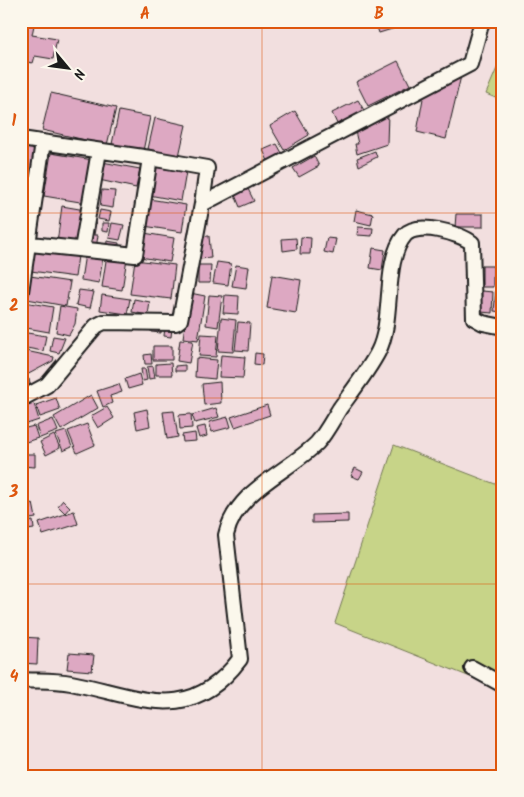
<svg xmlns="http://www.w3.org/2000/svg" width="524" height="797" viewBox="0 0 524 797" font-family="Kalam,sans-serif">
	<rect width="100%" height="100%" fill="#f2dfdf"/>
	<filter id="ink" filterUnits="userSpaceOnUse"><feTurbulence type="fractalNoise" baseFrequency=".02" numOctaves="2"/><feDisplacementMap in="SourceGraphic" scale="10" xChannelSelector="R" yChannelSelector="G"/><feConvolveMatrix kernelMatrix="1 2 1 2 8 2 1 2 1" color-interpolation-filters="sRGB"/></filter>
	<g filter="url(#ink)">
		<path fill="#c7d488" stroke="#727852" d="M503 54V101L486 94Z
			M394 445 503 487V690L335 623Z"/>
		<path fill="#dda8c2" stroke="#1c1c1c" d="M375 21H404L405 25 379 33Z
			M21 23 34 25 32 35 57 39 53 59 35 56 33 63 21 61Z
			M398 61 410 85 368 106 356 82Z
			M461 76 446 139 417 132 424 93Z
			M51 93 116 108 107 145 42 130Z
			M358 100 365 112 338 126 332 113Z
			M119 111 150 117 143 151 112 144Z
			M295 111 309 135 284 150 270 126Z
			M388 113 387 144 357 154 355 144H358L355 131Z
			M155 118 186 125 179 156 148 149Z
			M277 144 282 153 268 161 263 150Z
			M21 147 35 149 27 203 21 202Z
			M375 151 377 157 359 166 357 158Z
			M51 153 93 160 86 203 44 196Z
			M314 156 319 166 299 177 293 168Z
			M102 162 140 169 136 188 99 180Z
			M154 167 186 172 181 201 149 195Z
			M248 189 254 201 240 207 235 195Z
			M102 190 115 191 113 208 100 206Z
			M149 199 186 205 182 232 144 226Z
			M62 206 85 210 79 246 57 243Z
			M100 210 111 212 109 221 98 219Z
			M356 210 373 214 371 225 354 221Z
			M456 214H483V227H455Z
			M90 223H96L94 235H98L96 249 87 248Z
			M102 223H109L108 232 102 231Z
			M112 223 124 225 120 240 109 238Z
			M358 227 373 228 372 236 357 235Z
			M144 233 174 238 170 262 140 257Z
			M209 236 211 258 199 259 196 237Z
			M301 237 311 238 310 254H300Z
			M296 238 297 249 283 251 282 239Z
			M327 238 336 239 333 254 324 252Z
			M107 241 119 243 118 252 106 250Z
			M373 248 385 250 382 270 370 268Z
			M34 250 78 256 75 277 31 271Z
			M85 254 103 257 99 283 81 280Z
			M107 254 127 258 122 290 102 287Z
			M135 260 175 265 171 299 130 294Z
			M497 260H503V270L497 271Z
			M217 262 231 264 228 285 213 283Z
			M198 265H211L210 283H198Z
			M236 265 249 267 246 288 232 286Z
			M482 266H493V287H482Z
			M272 275 301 280 296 313 267 308Z
			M503 275V285H494V276Z
			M30 276 70 282 66 306 27 299Z
			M79 290 94 292 90 308 76 305Z
			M496 290H503L501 312 494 311Z
			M482 291 493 292 492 313 481 312Z
			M190 293 205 296 198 340 183 338Z
			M102 295 130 299 127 314 100 310Z
			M209 295 222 296 218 327 206 325Z
			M225 295 239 296 238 314 223 313Z
			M134 299 150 302 148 315 132 312Z
			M24 302 53 307 49 332 21 327Z
			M60 306 77 309 75 324 69 335 56 332Z
			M221 318 236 320 233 352 218 351Z
			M238 322 250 323 248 351 235 350Z
			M152 325 161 326V333L151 332Z
			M165 327 172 328 171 337 164 336Z
			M21 332 46 336 43 351 21 347Z
			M201 334 218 335 216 357 199 356Z
			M53 336 65 338 59 353 50 351Z
			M180 340 193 341 189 363 177 361Z
			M153 346H172V360H153Z
			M21 350 54 357 53 361 21 378Z
			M255 353 263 354 262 365 254 364Z
			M151 354 152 364H145L144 355Z
			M221 355 245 357 243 378 219 377Z
			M196 358 217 360 215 379 195 377Z
			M171 363 172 375H156V364Z
			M185 365V371H175V366Z
			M153 366 155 378 149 379 147 367Z
			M141 369H145L147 380 143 381Z
			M139 374 142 385 128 389 125 379Z
			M29 379 31 390 21 393V381Z
			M220 382 221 403 204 405 202 384Z
			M119 384 122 392 110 396 112 403 103 407 97 391Z
			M91 395 98 408 61 430 54 417Z
			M56 398 60 410 40 417 36 405Z
			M34 404 39 420 27 424 22 408Z
			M267 405 270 415 235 427 231 417Z
			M107 407 114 418 98 428 91 416Z
			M216 408 219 417 195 423 192 415Z
			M147 409 150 426 137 429 134 412Z
			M21 410 25 425 21 426Z
			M174 411 178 437 167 439 163 412Z
			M191 414 192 428 180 429 179 415Z
			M228 417 231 427 212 432 209 422Z
			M53 419 58 431 40 438 36 426Z
			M87 424 95 445 77 453 68 431Z
			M34 426 38 438 26 442 22 429Z
			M205 426 207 436 199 438 196 428Z
			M66 431 72 447 63 451 56 434Z
			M195 433 196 441 183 442 182 435Z
			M54 435 60 448 46 455 40 442Z
			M21 454H35V467L21 466Z
			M355 468 363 472 359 479 351 476Z
			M63 500 70 507 65 513 58 506Z
			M33 503 36 518 24 520 21 505Z
			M74 511 78 524 43 535 39 523Z
			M348 514V522L312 523V515Z
			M33 521 34 529 21 531V523Z
			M21 637 38 638 37 664 21 663Z
			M69 653 94 655 92 671 67 669Z"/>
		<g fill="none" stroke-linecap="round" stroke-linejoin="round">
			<defs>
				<path id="minor" d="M21 139 150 158 135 255 21 243
					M150 158 207 168 202 204
					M82 249 99 151
					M21 292 43 142
					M21 399 47 385 96 326 104 322 176 323 180 320 202 204 470 64 482 21
					M472 668 503 685
					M21 680C37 681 55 680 71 683 139 696 189 727 240 659L226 535C236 490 287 473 317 443 326 433 333 419 340 408 353 390 368 371 378 352 395 319 382 262 405 235 417 221 460 233 472 243L474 318 483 323 503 327"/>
			</defs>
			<use href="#minor" stroke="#1c1c1c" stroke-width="18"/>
			<use href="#minor" stroke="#fbf7ec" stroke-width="14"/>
		</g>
	</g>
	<path fill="none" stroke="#de560d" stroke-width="1" stroke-opacity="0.55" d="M262 21V776M21 213H503M21 398H503M21 584H503"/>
	<rect width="524" height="797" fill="none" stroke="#fbf7ec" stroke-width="55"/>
	<g transform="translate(68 68) rotate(119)" stroke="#fbf7ec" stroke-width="4" paint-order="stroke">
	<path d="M0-4L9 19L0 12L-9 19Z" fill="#1c1c1c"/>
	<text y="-8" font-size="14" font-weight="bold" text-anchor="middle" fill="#1c1c1c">N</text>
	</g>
	<rect x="28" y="28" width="468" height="742" fill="none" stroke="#de560d" stroke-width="2"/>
	<g font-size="16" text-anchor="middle" font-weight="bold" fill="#de560d">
		<text x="145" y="19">A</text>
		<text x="379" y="19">B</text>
		<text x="14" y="126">1</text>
		<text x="14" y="311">2</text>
		<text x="14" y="497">3</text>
		<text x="14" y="682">4</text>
	</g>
</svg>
